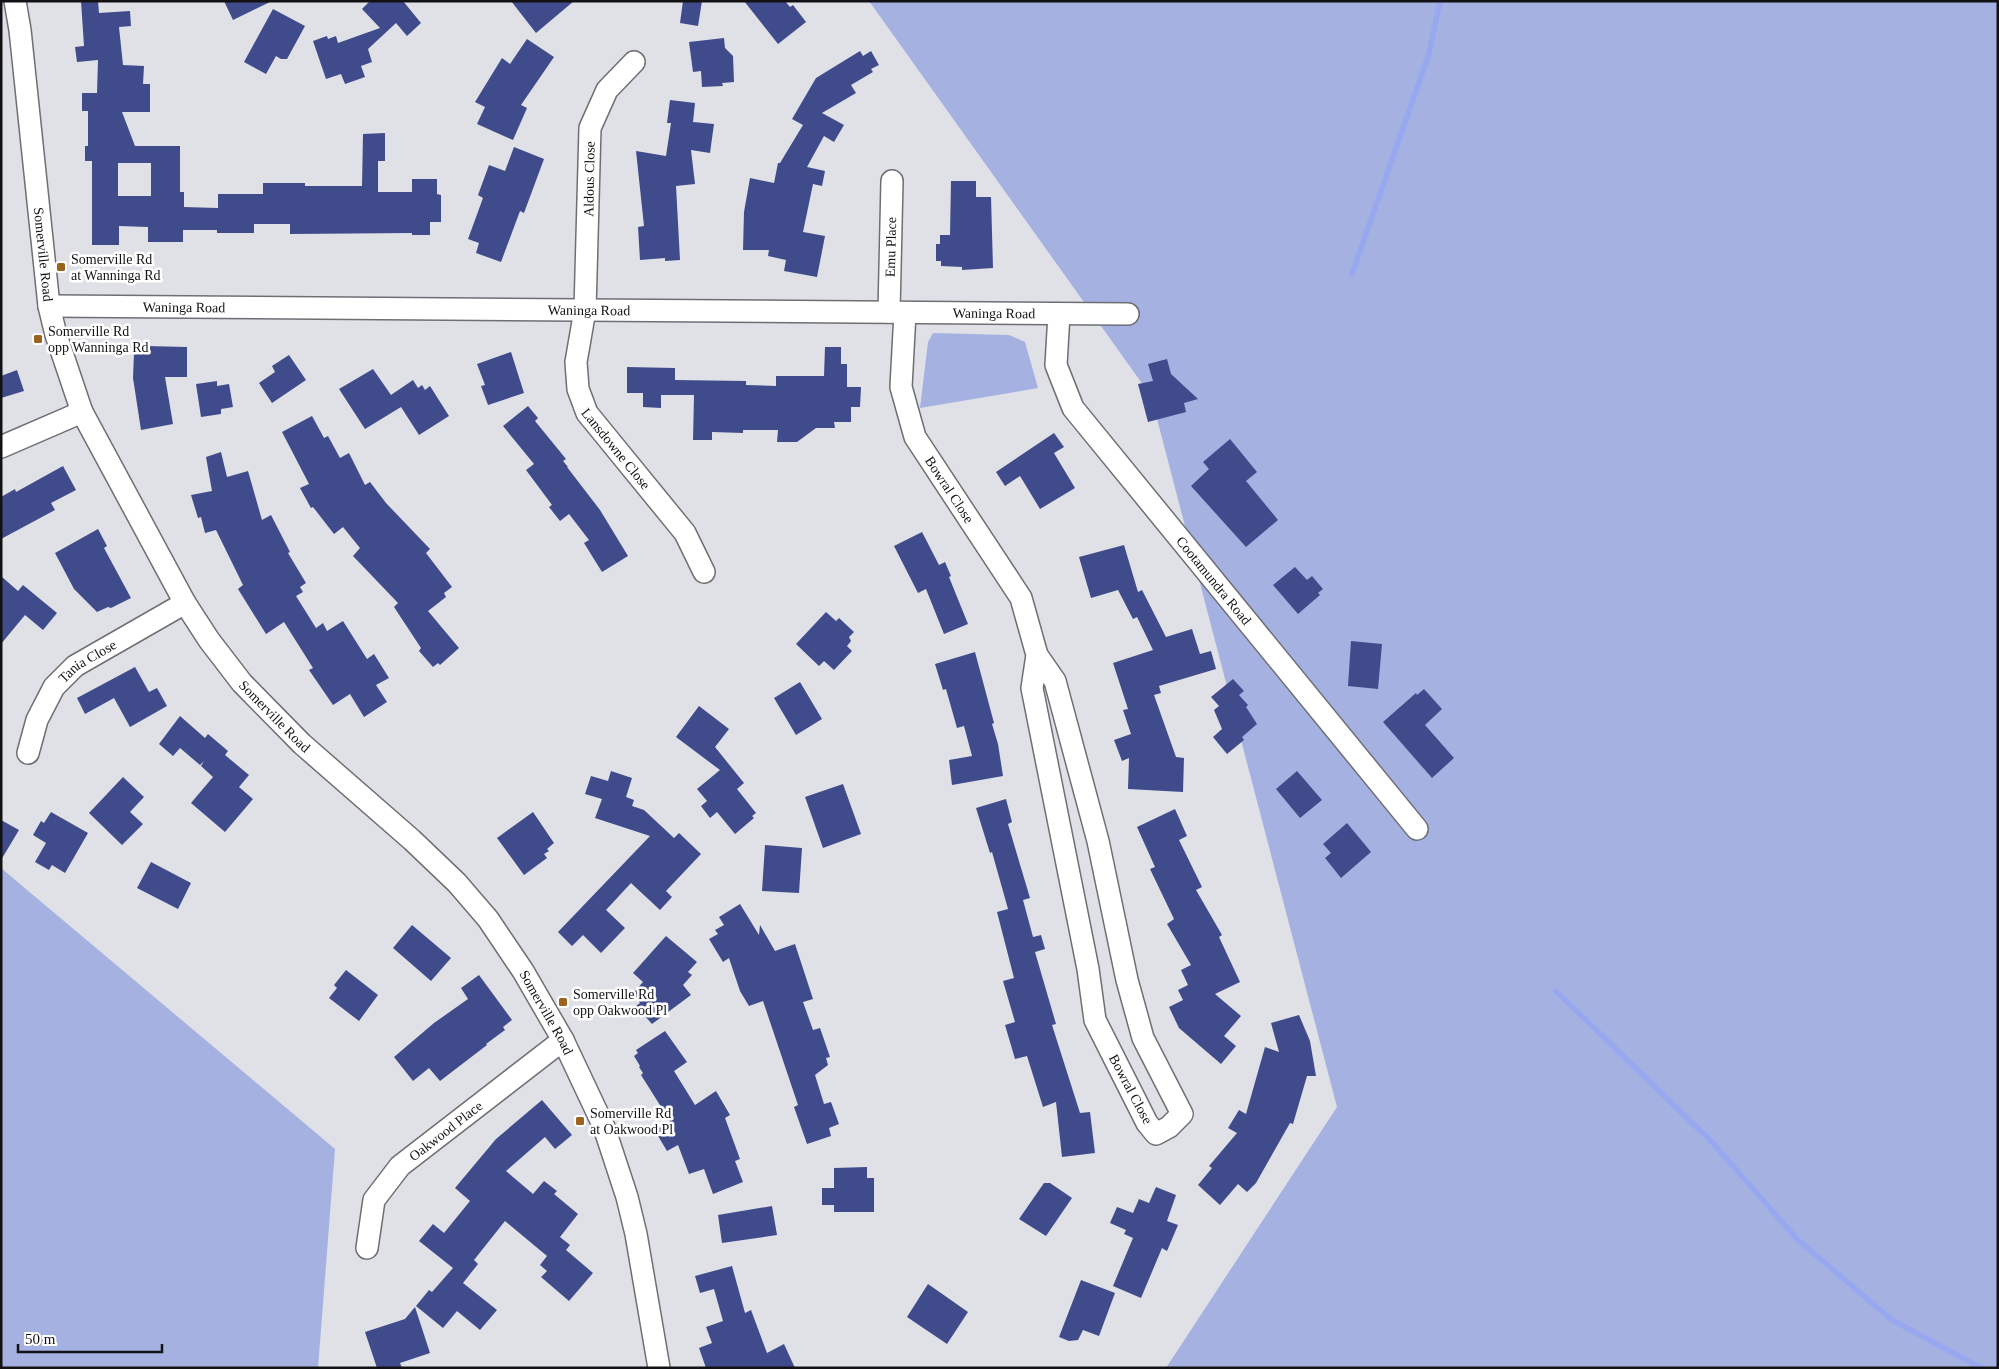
<svg xmlns="http://www.w3.org/2000/svg" width="1999" height="1369" viewBox="0 0 1999 1369" font-family="'Times New Roman',serif">
	<rect width="100%" height="100%" fill="#dfe1e7"/>
	<path fill="#a5b1e1" d="M869 1H1998V1368H1166L1337 1107 1151 396Z
		M933 333 1009 335 1025 342 1038 388 920 408 928 342Z
		M1 868 335 1149 318 1368H1Z"/>
	<g fill="none" stroke-linecap="round" stroke-linejoin="round">
		<path stroke="#98a8f0" stroke-width="5.5" d="M1352 274 1429 54 1440 1
			M1556 991 1712 1142 1797 1239 1892 1320 1981 1368"/>
	</g>
	<path fill="#404b8b" fill-rule="evenodd" d="M81 1H98L99 13 130 11 131 26 119 27 123 65 144 66 143 84H150V112H122L135 146H180V192H184V207L218 208V194H263V183H305V186H362L363 134 385 133V161H378V192H412V179H437V194L441 195V222H430V235H412V233L290 234V224H254V233H217V230H183V242H148V227L119 226V245H92V161H85V146H88V111H82V93H97L98 60 77 62 75 47 84 46ZM118 163H151V196H118Z
		M224 1H272L233 20Z
		M370 1H403L421 23 407 36 396 23 368 49 372 62 361 66 365 77 345 84 341 74 326 79 313 41 327 36 328 39 336 36 338 43 380 28 362 9Z
		M511 1H574L536 33Z
		M683 1H702L698 26 680 23Z
		M744 1H785L790 7 793 5 806 22 778 44Z
		M273 9 305 26 287 59H281L276 56 266 74 244 62Z
		M724 38 725 48 733 56 734 82 722 83 723 86 702 87 701 71 693 72 689 42Z
		M527 39 554 57 521 105 527 108 513 140 477 124 485 107 475 102 502 58 510 64Z
		M860 51 863 56 871 51 879 65 871 69 873 72 851 85 856 93 822 113 844 125 834 142 824 136 807 167 825 171 822 186 813 184 803 232 825 236 817 277 784 271 786 260 768 256 769 250H743L744 212 750 178 774 183 778 163H780L803 125 792 119 816 78Z
		M670 100 695 103 693 122 714 124 710 153 691 150 695 184 676 186 680 260 665 261V258L640 260 638 227 644 226 636 151 666 156 671 123H667Z
		M514 147 544 159 524 213 520 211 501 262 476 253 479 243 468 239 483 198 478 195 489 165 505 171Z
		M951 181H976V197H991L993 268 962 270V267L941 266V261H936V244H940V235H950Z
		M146 346 187 347V377H165L173 424 141 430 133 378 134 353H146Z
		M825 347H841V364H847V387H861L860 407H851V422H834L835 428H816L797 442H777L778 430H743V433L712 432V440H693L694 395H661V408L643 407V393H627V367L675 368V380L746 381V385L776 386V376H824Z
		M511 352 524 393 488 405 481 386 485 385 477 364Z
		M289 355 306 380 272 403 259 383 275 372 272 366Z
		M1167 359 1171 374 1198 399 1184 403 1186 412 1148 422 1138 384 1153 381 1148 364Z
		M373 369 391 395 413 380 418 388 422 385 425 390 430 386 449 416 419 435 401 407 365 429 339 389Z
		M17 370 24 391 1 398V376Z
		M217 381V386L229 384 233 407 221 409V414L201 417 196 384Z
		M528 406 538 418 535 421 566 459 563 461 568 467H567L600 510 628 556 602 572 584 543 589 540 569 514 560 521 549 507 552 505 526 470 534 464 503 426Z
		M312 416 324 438 328 436 340 458 349 453 365 485 370 482 386 503 430 549 426 553 452 587 444 593 446 597 428 611 459 648 440 665 438 663 433 667 419 651 421 648 394 607 398 603 353 556 360 548 343 527 334 534 313 507 311 508 300 488 309 484 282 432Z
		M1054 433 1064 447 1054 453 1075 488 1040 509 1020 476 1005 486 996 472Z
		M1230 439 1257 472 1246 481 1278 520 1246 547 1191 486 1209 469 1203 462Z
		M221 452 227 477 248 471 262 520 271 515 290 552 288 553 306 583 300 587 303 592 296 596 316 628 323 623 327 631 343 621 367 659 374 654 389 678 376 685 387 702 364 717 350 694 333 705 309 670 313 668 284 622 266 634 238 589 243 585 216 530 205 533 201 517 198 518 191 495 212 491 206 457Z
		M63 466 76 490 51 503 55 510 1 539V497L15 489 16 492Z
		M98 529 107 546 104 548 131 598 111 608 108 607 97 612 74 589 55 553Z
		M922 532 939 565 945 562 951 576 949 577 968 624 944 634 926 589 918 593 894 546Z
		M1124 545 1138 592 1142 590 1166 637 1192 629 1200 654 1211 651 1216 669 1159 686 1161 693 1154 695 1176 757 1184 758 1183 792 1128 789 1129 758 1122 761 1114 740 1131 734 1123 710 1128 709 1113 663 1153 650 1137 617 1133 619 1118 590 1091 598 1079 557Z
		M1295 567 1307 580 1312 576 1323 589 1318 593 1320 595 1298 614 1273 585Z
		M1 576 18 591 23 585 57 613 43 630 25 615 1 644Z
		M826 612 836 621 839 618 854 632 849 637 851 641 847 646 852 651 834 670 824 661 819 666 796 644Z
		M1351 641 1382 644 1378 689 1348 686Z
		M975 652 994 723 992 724 998 744 1003 776 952 785 949 760 972 756 964 726 957 728 946 689 943 690 935 664Z
		M135 667 149 692 157 688 167 706 130 727 114 698 85 714 77 698Z
		M1233 679 1244 691 1239 695 1248 705 1246 707 1257 724 1242 737 1244 740 1227 754 1213 737 1222 729 1214 710 1219 706 1211 697Z
		M800 682 822 719 796 735 774 698Z
		M1424 689 1442 709 1425 725 1454 758 1432 778 1383 722 1416 693 1417 695Z
		M699 706 729 729 715 747 744 783 737 789 756 813 752 816 754 818 735 834 717 812 710 818 701 806 707 801 697 789 720 770 676 737Z
		M180 716 205 738 208 734 228 751 225 755 249 775 239 787 253 799 225 832 191 803 213 777 201 766 204 761 200 765 180 748 173 756 159 744Z
		M611 771 632 778 626 797 634 800 632 806 644 810 674 838 679 833 701 854 666 891 672 897 660 910 631 883 606 910 625 928 601 953 583 935 572 946 558 932 650 836 595 818 602 799 585 794 591 776 608 781Z
		M1297 771 1322 800 1300 818 1276 789Z
		M123 777 144 797 130 812 143 824 122 845 89 813Z
		M843 784 861 834 823 848 805 797Z
		M1006 799 1012 822 1008 824 1030 898 1023 900 1033 937 1041 935 1045 949 1035 952 1056 1024 1052 1025 1080 1113 1090 1112 1095 1153 1062 1157 1056 1102 1043 1107 1027 1056 1015 1059 1005 1025 1015 1022 1003 981 1014 978 997 912 1008 909 992 852 990 853 976 808Z
		M1175 809 1187 836 1179 840 1202 887 1196 890 1222 935 1219 937 1240 982 1215 994 1241 1016 1224 1036 1236 1046 1221 1064 1179 1028 1169 1007 1183 1000 1178 990 1188 985 1181 970 1191 965 1167 924 1174 919 1150 869 1155 867 1137 827Z
		M51 812 88 833 65 873 52 865 49 870 35 862 46 843 33 835 41 821 44 823Z
		M533 812 554 843 547 849 549 851 544 854 547 858 524 875 497 838Z
		M1 820 19 830 1 860Z
		M1347 823 1371 852 1341 878 1325 858 1331 853 1323 844Z
		M765 845 802 848 799 893 762 891Z
		M151 862 191 883 178 909 137 888Z
		M740 904 759 935 760 925 775 951 795 944 813 999 803 1002 813 1030 820 1028 830 1057 826 1058 828 1065 815 1075 824 1104 831 1102 839 1124 829 1128 831 1136 807 1144 794 1107 798 1105 763 1001 749 1006 740 991 729 958 723 962 709 939 718 934 715 930 724 925 719 917Z
		M412 925 451 958 431 981 393 948Z
		M666 936 697 962 688 972 692 975 683 985 691 995 652 1024 636 1006 640 1003 633 993 643 982 633 973Z
		M346 970 378 995 359 1021 329 998 337 988 334 985Z
		M479 975 512 1020 503 1027 505 1030 486 1044 487 1045 440 1081 429 1068 413 1081 394 1057 434 1023 468 999 461 988Z
		M1299 1015 1310 1041 1316 1076H1307L1293 1124 1290 1123 1256 1183 1247 1192 1238 1184 1220 1205 1198 1185 1212 1168 1209 1166 1237 1133 1228 1128 1239 1110 1246 1114 1265 1047 1279 1052 1271 1023Z
		M665 1031 687 1062 674 1071 695 1105 716 1091 730 1115 725 1118 740 1159 735 1161 743 1182 713 1194 704 1169 689 1174 678 1145 667 1151 655 1131 670 1121 641 1075 643 1073 639 1067 640 1066 634 1056 638 1053 636 1050Z
		M542 1100 572 1135 555 1149 545 1137 506 1171 533 1194 544 1181 557 1191 554 1194 578 1214 560 1237 570 1245 566 1250 593 1273 569 1301 541 1277 547 1271 540 1265 547 1256 505 1221 474 1260 478 1264 463 1283 497 1310 480 1330 457 1311 443 1328 416 1306 429 1290 432 1292 453 1268 419 1241 433 1224 444 1233 470 1201 455 1188 496 1139Z
		M867 1167V1178H874V1212H834V1205H822V1188H834V1168Z
		M1044 1183H1050L1072 1198 1046 1236 1019 1219Z
		M1156 1187 1176 1195 1167 1221 1178 1225 1167 1251 1162 1248 1141 1298 1113 1286 1133 1238 1124 1234 1126 1230 1110 1223 1117 1207 1133 1213 1139 1199 1149 1203Z
		M772 1206 777 1235 722 1243 718 1215Z
		M732 1266 745 1313 751 1310 767 1353 784 1344 795 1368H706L699 1348 712 1343 706 1327 723 1321 714 1289 700 1293 695 1276Z
		M1081 1280 1115 1293 1099 1336 1083 1330 1078 1340 1069 1341 1059 1337Z
		M928 1284 968 1312 947 1344 907 1317Z
		M415 1307 430 1353 400 1363 402 1368H377L365 1332 405 1319Z"/>
	<g fill="none" stroke-linecap="round" stroke-linejoin="round">
		<defs>
			<g id="minor">
				<path id="s1" d="M15 1 20 30 49 306 56 335 82 412 185 603 209 640 242 683 302 744 412 840 457 883 488 919 523 971 563 1040 604 1127 627 1197 636 1234 659 1368"/>
				<path id="s2" d="M634 62 607 90 590 128 585 310 576 362 578 389 587 413 685 533 704 572"/>
				<path id="s3" d="M49 306 1128 314"/>
				<path id="s4" d="M889 312 892 181"/>
				<path id="s5" d="M905 313 901 387 915 437 1021 598 1037 655 1055 681 1098 841 1127 980 1143 1038 1182 1114 1169 1127 1156 1134 1147 1123 1095 1020 1088 969 1032 688 1037 655"/>
				<path id="s6" d="M1059 314 1056 365 1073 408 1417 829"/>
				<path d="M1 447 82 412"/>
				<path id="s7" d="M28 753 37 720 54 687 75 666 185 603"/>
				<path id="s8" d="M367 1248 374 1200 400 1166 563 1040"/>
			</g>
		</defs>
		<use href="#minor" stroke="#6e6f75" stroke-width="24"/>
		<use href="#minor" stroke="#fff" stroke-width="21"/>
	</g>
	<g fill="#9b631e" stroke="#fff" stroke-width="2">
		<rect x="56" y="262" width="10" height="10" rx="2.5"/>
		<rect x="33" y="334" width="10" height="10" rx="2.5"/>
		<rect x="558" y="997" width="10" height="10" rx="2.5"/>
		<rect x="575" y="1116" width="10" height="10" rx="2.5"/>
	</g>
	<g text-anchor="middle" stroke-width="5" stroke-linejoin="round" paint-order="stroke">
		<g font-size="14" fill="#121214" stroke="#fff">
			<text transform="translate(589 179) rotate(-89)" y="5">Aldous Close</text>
			<text dy="5" stroke="none"><textPath href="#s4" startOffset="65">Emu Place</textPath></text>
			<text dy="5" stroke="none"><textPath href="#s1" startOffset="255">Somerville Road</textPath></text>
			<text dy="5" stroke="none"><textPath href="#s3" startOffset="135">Waninga Road</textPath></text>
			<text dy="5" stroke="none"><textPath href="#s3" startOffset="540">Waninga Road</textPath></text>
			<text dy="5" stroke="none"><textPath href="#s3" startOffset="945">Waninga Road</textPath></text>
			<text dy="5" stroke="none"><textPath href="#s2" startOffset="414">Lansdowne Close</textPath></text>
			<text dy="5" stroke="none"><textPath href="#s5" startOffset="189">Bowral Close</textPath></text>
			<text dy="5" stroke="none"><textPath href="#s6" startOffset="320">Cootamundra Road</textPath></text>
			<text dy="5" stroke="none"><textPath href="#s7" startOffset="114">Tania Close</textPath></text>
			<text dy="5" stroke="none"><textPath href="#s1" startOffset="780">Somerville Road</textPath></text>
			<text dy="5" stroke="none"><textPath href="#s1" startOffset="1185">Somerville Road</textPath></text>
			<text transform="translate(1131 1089) rotate(62)" y="5">Bowral Close</text>
			<text dy="5" stroke="none"><textPath href="#s8" startOffset="149">Oakwood Place</textPath></text>
		</g>
		<g font-size="14" fill="#121214" stroke="#fff" text-anchor="start">
			<text x="71" y="264">Somerville Rd<tspan x="71" dy="16">at Wanninga Rd</tspan></text>
			<text x="48" y="336">Somerville Rd<tspan x="48" dy="16">opp Wanninga Rd</tspan></text>
			<text x="573" y="999">Somerville Rd<tspan x="573" dy="16">opp Oakwood Pl</tspan></text>
			<text x="590" y="1118">Somerville Rd<tspan x="590" dy="16">at Oakwood Pl</tspan></text>
		</g>
	</g>
	<rect width="1999" height="1369" fill="none" stroke="#121214" stroke-width="5"/>
	<path d="M18 1344v8h144v-8" fill="none" stroke="#121214" stroke-width="2.5"/>
	<text x="25" y="1344" font-size="15" fill="#121214" stroke="#ffffff" stroke-width="4" paint-order="stroke">50 m</text>
</svg>
